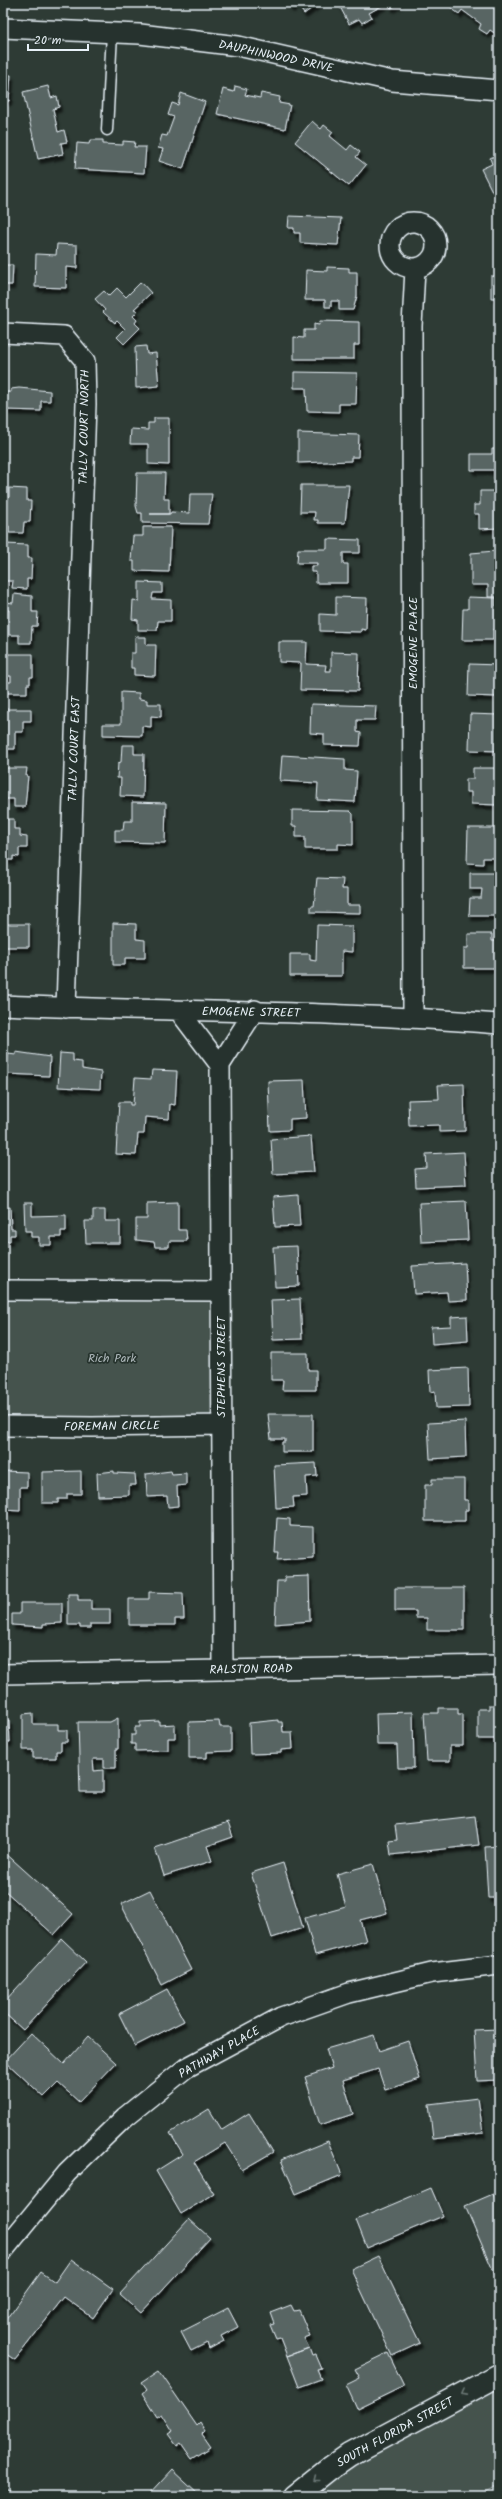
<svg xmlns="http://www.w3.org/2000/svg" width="502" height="2499" viewBox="0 0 502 2499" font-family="Kalam,sans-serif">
	<defs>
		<filter id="shadow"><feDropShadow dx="2.5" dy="4.5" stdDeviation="1" flood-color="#0009"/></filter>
	</defs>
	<rect width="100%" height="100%" fill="#2e3b35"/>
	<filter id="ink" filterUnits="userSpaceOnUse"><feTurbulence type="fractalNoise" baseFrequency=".025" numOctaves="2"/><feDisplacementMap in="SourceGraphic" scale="8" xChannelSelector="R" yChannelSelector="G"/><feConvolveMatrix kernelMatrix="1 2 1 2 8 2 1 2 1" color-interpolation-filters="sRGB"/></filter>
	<g filter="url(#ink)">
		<path fill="#45524e" stroke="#96a2a3" d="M3 1290 221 1291V1425L3 1426Z
			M499 2385V2485L479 2496H311L345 2468Z"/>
		<path fill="#596563" stroke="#e8f1f8" filter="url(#shadow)" d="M287 3H319L304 14 297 4 291 8Z
			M338 3H387L369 13 372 17 362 23 359 19 349 24Z
			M389 3H400L391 8Z
			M453 3 499 4V36L490 30 487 34 479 29 481 24 462 10 459 14 451 8Z
			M3 75H11L9 101H3Z
			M48 86 51 98 57 96 59 107 53 109 58 132 64 130 67 142 61 143 63 154 38 159 23 92Z
			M235 86 247 89 245 95 260 98 261 93 280 97 279 103 290 105 285 129 217 114 223 89 234 92Z
			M181 93 205 102 183 169 159 161 163 149 158 148 162 135 167 136 174 117 168 115 172 103 178 105Z
			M312 121 321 129 324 125 333 132 330 136 347 150 351 145 360 152 356 157 366 165 349 186 295 142Z
			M90 140H103V144L123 145V141L135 142 134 147H146L144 173 75 169 77 143 89 144Z
			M499 154V190L493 193 481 169 492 164 490 158Z
			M289 216 341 218 338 245 300 243V233H294V228H288Z
			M57 244 77 245V268L66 267V288L35 287 36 254 56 255Z
			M3 265H13L12 285H3Z
			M327 267 349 268V272H357V296L353 310H339V301H331V307H325V300H305L306 270 327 271Z
			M491 276H499V298H491Z
			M141 282 151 293 134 309 138 311 133 316 137 320 135 323 140 328 124 344 117 337 125 329 117 321 115 323 105 314 103 312 105 310 95 299 104 291 109 296 117 288 126 297Z
			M320 321 359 322V345H354V359H294V337L304 338V330H314V324L319 325Z
			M146 346 147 354 156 353 159 386 136 388 135 347Z
			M294 372 357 373 356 404H339V412L307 411 306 388H294Z
			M19 388 50 391V401H41V411L5 410 6 392H11V389Z
			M498 395H499V427H498Z
			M154 418H169V465L148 464V444H130L131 429 148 430V423H154Z
			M298 433 359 435 358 457H351V461L298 463Z
			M498 442 499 479H494V470H471V454H492V449H498Z
			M137 473H165L164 499H169V514H150H171V512L189 513 190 494H212L208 524 142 523V513H138L136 506Z
			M301 485H349L345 523H318V520H314L315 512H300Z
			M9 488 27 489V501H31L30 522H24L23 533H9V526H3V498H9Z
			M480 491H497V495H499V528L479 529V514H474V505H480Z
			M143 527H171L169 572 134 571V561H131L133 536H143Z
			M327 539 360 540V553H343V564H348V583H316V572H311V566H317V563H297L298 549H327Z
			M5 544 28 545V558H32L31 579H27V589L12 588 13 581H3Z
			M496 545H499V597H488V585H471V553L495 551Z
			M139 582 162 583V593H153L152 599 171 600V621H158L157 630H138V620L132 619 133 600 139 601Z
			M14 594 32 596V612H38L37 626H32L31 643H19V635H9V610H6V602L13 603Z
			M336 597 367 598 366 630 361 629V632L320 631V614L336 615Z
			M468 597 496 598V606H499V630H493V640H462L463 609H468Z
			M135 637H146V645H156L155 676 134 675V668H131V653H135Z
			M279 642H307L306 664 326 665 325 671H331V652L359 653 358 691 300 690 301 663 279 662Z
			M3 654H33V677H30V684H27V693H3V682H11V676H5Z
			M469 664 499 665 497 697 468 696Z
			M121 692 139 693V699L147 700V704H161V717L151 716V727L142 726V736L103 735V724H121Z
			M311 704 376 706 375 720H357V732L361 733 360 746 324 745V734L310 733Z
			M3 709H31V721H23V732H15V749H3Z
			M470 714 499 715V751L469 750Z
			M122 745H134V754H144L143 797 120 796 121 778H117L118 763 121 762Z
			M282 755 345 759V770L357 771 355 802 317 800 318 783 280 781Z
			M5 768H27L26 776H28L25 807H14V799H3Z
			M473 768H499L498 805 471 804V792H466V779H473Z
			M132 802 166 803 165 843 115 842V830H123L124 821H132Z
			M292 810 350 811 353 814V845L338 844V849H305V837H296V826H292Z
			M3 819H14V829H20V836L27 837V848H19V857L13 856V860H3Z
			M468 828H499V858H483V864L467 863Z
			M470 873H499V916H469L470 898H481L482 889H470Z
			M317 878 343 879 342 889H347V905H360V913L311 912V906H314Z
			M113 923 136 924V939L145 940V958H125V965H113Z
			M3 924H29V947H3Z
			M317 925 352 926V952L342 951V976H290V954H310V960L316 961Z
			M468 934H492V941H499V968H464V948H468Z
			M16 1052 50 1057 49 1076 7 1074 8 1054 16 1055Z
			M60 1053 73 1054V1061L82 1062V1069L101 1072 100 1089 58 1087Z
			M152 1070 177 1071 175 1105 170 1104 169 1119 145 1117 144 1134H138L136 1155 116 1154 119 1102H130V1105H133L135 1078 151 1079Z
			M304 1080 306 1118 290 1119V1130L270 1131 268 1081Z
			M464 1084 465 1131 439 1132V1125L409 1126 408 1100 439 1099 438 1085Z
			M311 1136 314 1172 273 1174 271 1139Z
			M464 1152 466 1185 416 1187 415 1169 427 1168 426 1154Z
			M298 1195 300 1226 275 1227 273 1197Z
			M466 1201 468 1240 421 1242 419 1203Z
			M178 1202V1230H186L187 1241H169V1247H155L154 1242 136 1240V1219H147V1203Z
			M24 1203H32V1216L66 1215V1231H61V1237H51V1245H39V1237H31V1231H25Z
			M10 1207 11 1229H15V1235H10V1241H3V1244V1208Z
			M93 1210H105V1221H120V1243H86L85 1221H93Z
			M297 1246 299 1286 275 1287 273 1247Z
			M465 1263 467 1300 448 1301 447 1292 414 1294 412 1266Z
			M300 1299 302 1339 273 1340 271 1300Z
			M467 1316 468 1341 432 1344 431 1327 451 1326V1317Z
			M271 1353H308V1370H316V1390H282L283 1380H271Z
			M468 1368 469 1407 436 1408 435 1391 430 1392 429 1370Z
			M268 1414H313V1452H282V1442H285V1439H271Z
			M465 1421 466 1457 430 1459 428 1423Z
			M316 1463 317 1476 306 1477 307 1496 293 1497 294 1507 276 1508 274 1465Z
			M3 1471 27 1472V1487H20V1511L3 1510Z
			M81 1471V1494H67V1499H58V1503H42V1472Z
			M114 1471V1473L135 1474 136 1485H129V1495L98 1496 97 1473Z
			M171 1471 172 1474 186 1473V1485L177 1486 178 1506 168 1507 167 1496 147 1497 146 1474Z
			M432 1479H464V1500H468V1510H465V1521H425V1485H432Z
			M277 1518 290 1519V1526L313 1527V1557L277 1559 278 1552H275Z
			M309 1576 310 1621 275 1624 277 1581H285V1577Z
			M395 1588H464V1630H427V1618H416V1611H395Z
			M149 1592 183 1593 184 1619H175V1625H129V1599H149Z
			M68 1594H78V1600H91V1609H110V1624H90V1628H80V1625H68Z
			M20 1603H62V1623L43 1624V1627L12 1625V1614H20Z
			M489 1705H498L499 1709V1743H497V1739H478V1709H489Z
			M439 1708H458V1714H463V1746H450V1761H427L424 1713H439Z
			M413 1712 414 1768H398L397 1745H377L376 1713Z
			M33 1713V1724H58V1730H67V1742H61V1751H56V1758H33V1750H23V1714Z
			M118 1718V1749H116V1768H104V1759H93L94 1771 103 1770V1792H80L78 1722H110Z
			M9 1720 10 1742H3V1721Z
			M278 1720V1722H282L283 1732H292L293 1749 281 1750V1753L250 1754 249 1723Z
			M159 1721V1725L175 1724V1738H168V1750L135 1751V1744H131V1735H135V1727H140V1722Z
			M219 1721 220 1727H231V1751L207 1752V1758H189V1722Z
			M475 1816 479 1845 391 1855 389 1841 397 1840 395 1825Z
			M228 1823 233 1837 207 1846 212 1861 164 1876 155 1848Z
			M499 1846V1898H488L485 1847Z
			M3 1851 73 1914 54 1935 3 1889Z
			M283 1863 303 1928 272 1938 251 1873Z
			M373 1864 387 1913 360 1920 366 1941 315 1955 305 1918 346 1907 337 1874Z
			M150 1890 191 1970 162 1985 121 1904Z
			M62 1939 86 1962 23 2030 3 2012V2003Z
			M167 1989 184 2021 135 2046 119 2014Z
			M499 2029V2080L477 2081 474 2030Z
			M31 2033 64 2064 88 2037 116 2063 79 2102 58 2083 44 2097 5 2061Z
			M374 2035 379 2051 408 2041 420 2079 385 2090 378 2069 343 2080 353 2114 320 2125 305 2077 332 2068 326 2049Z
			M478 2098 483 2133 433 2139 429 2104Z
			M209 2109 222 2130 249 2113 273 2152 242 2170 225 2143 194 2162 214 2194 181 2214 156 2171 183 2154 170 2133Z
			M328 2141 342 2175 296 2194 281 2160Z
			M431 2188 443 2216 367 2248 356 2220Z
			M493 2194 499 2206V2284L465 2206Z
			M189 2219 210 2238 141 2313 120 2294Z
			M378 2256 420 2343 392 2356 351 2269Z
			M71 2259 113 2289 93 2318 64 2297 15 2360 3 2352V2325L41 2272 55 2282Z
			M291 2305 294 2311 299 2310 310 2336 304 2338 309 2348 287 2356 280 2338 276 2339 270 2325 274 2324 270 2313Z
			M228 2308 238 2327 221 2336 224 2341 209 2349 207 2343 191 2351 181 2332Z
			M309 2348 312 2356 316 2355 322 2369 317 2370 321 2379 299 2387 287 2356Z
			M388 2353 404 2386 357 2409 346 2385 360 2378 355 2369Z
			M159 2371 197 2426 200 2423 205 2431 202 2434 211 2447 192 2459 181 2443 177 2446 168 2434 173 2431 162 2414 157 2417 142 2393 146 2390 141 2383Z
			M172 2470 199 2495 198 2496H148Z
			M3 2485 16 2496H3Z
			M32 2492 36 2496H28Z"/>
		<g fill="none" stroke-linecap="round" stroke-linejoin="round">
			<defs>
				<path id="lane" d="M107 130 112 33"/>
				<path id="street" d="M3 28 140 34 238 46 392 81 499 90
					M390 245a23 23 0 1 1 46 0a23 23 0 1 1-46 0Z
					M3 333 64 336 85 361 86 404 66 1008
					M3 1005C169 1012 334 1010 499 1024
					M179 1011 220 1065
					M413 1016 412 326 415 269
					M3 1290 221 1291
					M3 1426 92 1427 221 1425
					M223 1669 220 1065 255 1010
					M3 1674 499 1665
					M3 2251 67 2173 125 2117 186 2068 281 2017 349 1993 432 1973 499 1965"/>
				<path id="secondary" d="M295 2496 329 2469 349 2455 499 2375"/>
			</defs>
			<use href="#lane" stroke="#e8f1f8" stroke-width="13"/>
			<use href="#street" stroke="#e8f1f8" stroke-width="22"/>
			<use href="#secondary" stroke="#e8f1f8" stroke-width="25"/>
			<use href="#lane" stroke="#26332d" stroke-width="10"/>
			<use href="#street" stroke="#26332d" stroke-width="19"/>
			<use href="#secondary" stroke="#26332d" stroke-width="22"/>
		</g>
		<defs><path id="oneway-chevron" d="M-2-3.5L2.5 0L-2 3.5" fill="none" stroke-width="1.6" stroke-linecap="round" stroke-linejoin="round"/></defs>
		<g stroke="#6a7674">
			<use href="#oneway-chevron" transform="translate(464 2393) rotate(152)"/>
			<use href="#oneway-chevron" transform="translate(316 2479) rotate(142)"/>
		</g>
	</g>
	<g text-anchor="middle" stroke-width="3.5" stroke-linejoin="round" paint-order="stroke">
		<g font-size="12" fill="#e8f1f8" stroke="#26332d">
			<text transform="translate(276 56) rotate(12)" y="4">DAUPHINWOOD DRIVE</text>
			<text transform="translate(84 427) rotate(-89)" y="4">TALLY COURT NORTH</text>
			<text transform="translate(413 643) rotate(-90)" y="4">EMOGENE PLACE</text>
			<text transform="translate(74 749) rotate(-88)" y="4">TALLY COURT EAST</text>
			<text transform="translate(251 1012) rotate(1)" y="4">EMOGENE STREET</text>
			<text transform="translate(221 1367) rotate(-90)" y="4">STEPHENS STREET</text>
			<text transform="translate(112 1426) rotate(-1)" y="4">FOREMAN CIRCLE</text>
			<text transform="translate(251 1669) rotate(-1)" y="4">RALSTON ROAD</text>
			<text transform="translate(219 2052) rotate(-30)" y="4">PATHWAY PLACE</text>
			<text transform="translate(395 2432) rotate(-29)" y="4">SOUTH FLORIDA STREET</text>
		</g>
		<g font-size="12" fill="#afb9bc" stroke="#26332d">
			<text x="112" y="1362">Rich Park</text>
		</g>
	</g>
	<rect width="502" height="2499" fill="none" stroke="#26332d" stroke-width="16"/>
	<rect x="8" y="8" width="486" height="2483" fill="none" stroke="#e8f1f8" stroke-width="1.5" filter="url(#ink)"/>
	<path d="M28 44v6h60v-6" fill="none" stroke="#e8f1f8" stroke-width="2"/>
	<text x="34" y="44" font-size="12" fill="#e8f1f8" stroke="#26332d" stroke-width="3" paint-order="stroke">20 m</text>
</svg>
